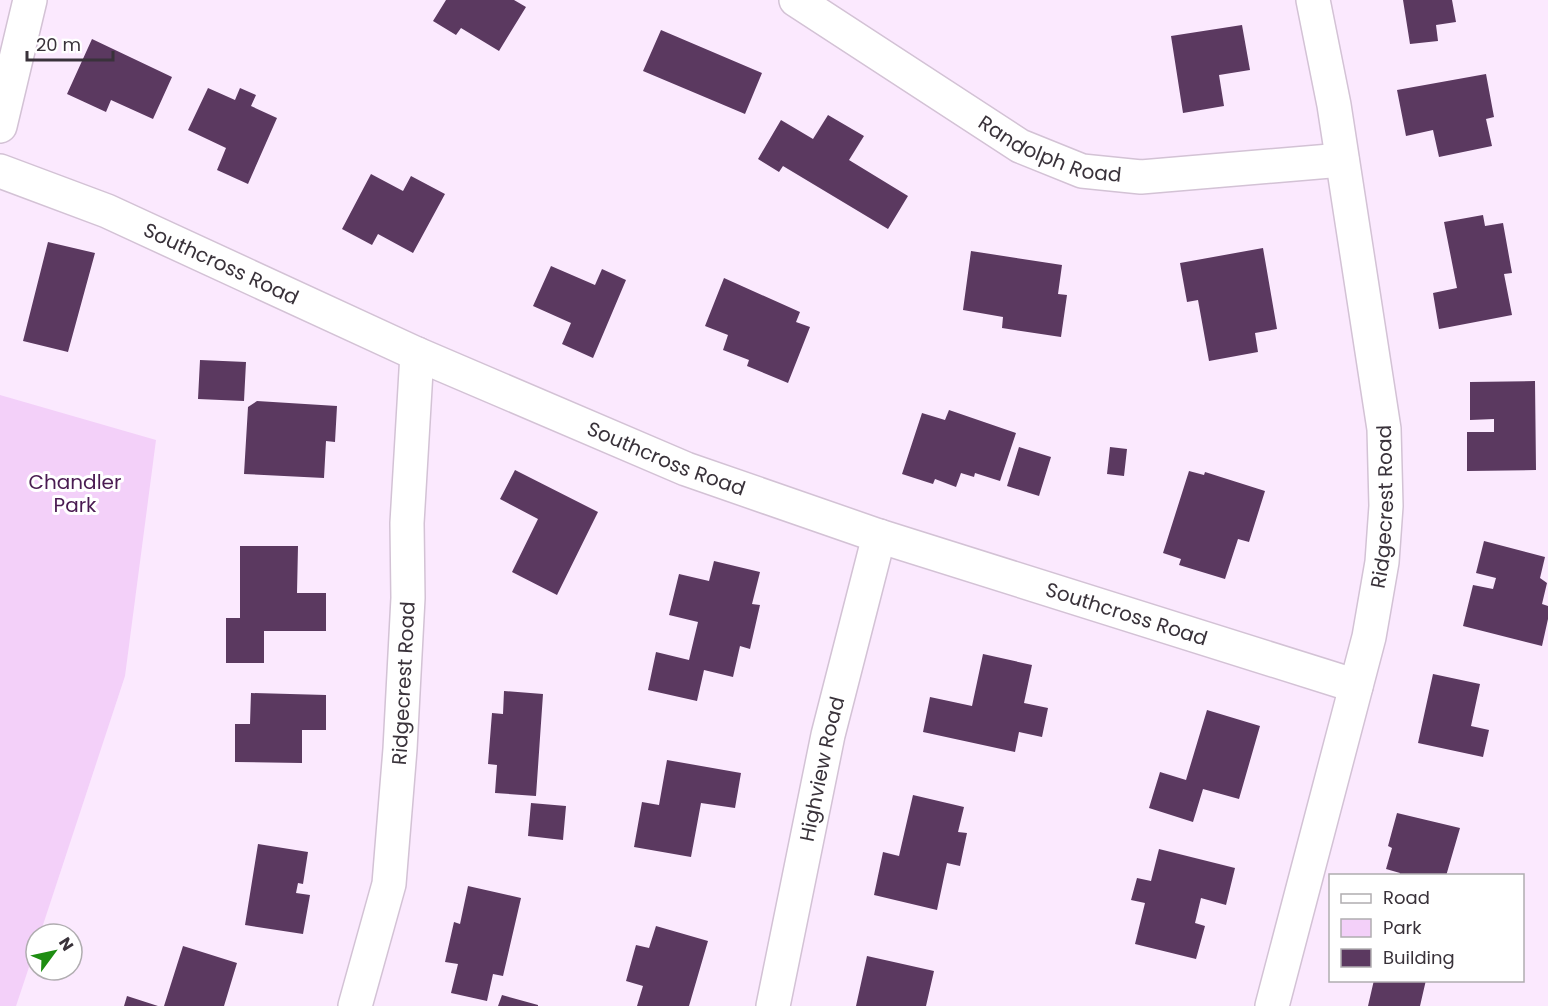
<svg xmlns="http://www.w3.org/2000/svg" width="1548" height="1006" viewBox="0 0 1548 1006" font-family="Poppins,sans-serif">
	<rect width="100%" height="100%" fill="#fbe9fe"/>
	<path fill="#f3d0f9" d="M0 395 156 440 125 676 40 934H36V946L16 1006H0Z"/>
	<path fill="#5b3960" d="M446 0H514L526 7 499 51 461 28 456 35 433 21Z
		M1403 0H1452L1456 22 1436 25 1438 41 1410 44Z
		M1242 25 1250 70 1219 75 1224 106 1183 113 1171 36Z
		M661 30 762 73 745 114 643 71Z
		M92 39 172 77 153 119 111 100 106 112 67 94Z
		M1486 74 1494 117 1486 119 1492 146 1439 157 1433 130 1406 136 1397 90Z
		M208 88 235 100 240 88 256 95 251 106 277 118 248 184 217 170 226 148 188 130Z
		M828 115 864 136 849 160 908 196 888 229 783 166 779 172 758 159 781 120 813 139Z
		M371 174 403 191 411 176 445 194 413 253 378 234 372 245 342 229Z
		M1483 215 1485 226 1503 223 1512 273 1504 274 1512 315 1439 329 1433 293 1457 288 1444 222Z
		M48 242 95 253 68 352 23 341Z
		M1263 248 1277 329 1255 333 1258 352 1209 361 1198 300 1187 302 1180 263Z
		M971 251 1062 265 1058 294 1067 295 1061 337 1002 328 1003 317 963 310Z
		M551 266 595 285 602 269 626 280 593 358 562 344 571 323 533 306Z
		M724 278 800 312 796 322 810 327 788 383 747 366 749 360 723 350 728 335 705 326Z
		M200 360 246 362 244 401 198 399Z
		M1535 381 1536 470 1467 471V432H1494V419L1470 420V382Z
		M257 401 337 406 335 442 326 441 324 478 244 474 248 407Z
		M949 410 1016 433 1000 481 975 473 974 477 961 473 956 487 935 479 933 484 902 474 922 413 945 420Z
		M1019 447 1051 457 1039 496 1007 486Z
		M1110 447 1127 449 1124 476 1107 474Z
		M515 470 598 512 557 595 512 572 538 519 500 499Z
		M1189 471 1204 475 1205 472 1265 491 1249 542 1238 539 1225 579 1179 565 1181 559 1163 553Z
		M1484 541 1545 557 1540 578 1547 583 1542 604 1548 606V619L1542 646 1463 626 1473 585 1493 589 1496 578 1476 573Z
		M240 546H298L297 593H326V631H264V663H226V618H240Z
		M714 561 760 572 752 604 760 605 750 649 740 646 733 677 704 670 697 701 648 690 656 652 689 660 698 622 669 615 679 574 709 581Z
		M983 654 1032 665 1024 703 1048 708 1042 737 1019 732 1015 752 923 732 930 697 972 706Z
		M1433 674 1480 684 1471 726 1489 730 1483 757 1418 743Z
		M504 691 543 694 536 796 495 793 497 765 488 764 492 713 503 714Z
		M251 693 326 695V730H302V763L235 762V724H250Z
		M1207 710 1260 726 1239 799 1203 789 1193 822 1149 808 1160 772 1186 780Z
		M667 760 741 773 735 808 701 803 691 857 634 847 642 802 659 805Z
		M913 795 964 807 958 832 967 833 960 866 947 863 937 910 874 895 883 852 899 856Z
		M531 803 566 806 563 840 528 836Z
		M1397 813 1460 828 1446 876H1399L1400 873 1386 869 1392 848 1388 846Z
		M258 844 308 852 303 884 298 883 296 893 310 895 303 934 245 925Z
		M1159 849 1235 868 1226 905 1201 898 1195 923 1205 926 1196 959 1135 944 1145 903 1131 900 1137 878 1151 881Z
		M468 886 521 898 503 976 493 974 487 1001 451 993 458 964 445 962 454 922 460 924Z
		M656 926 708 941 689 1006H637L643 986 626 981 636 945 649 948Z
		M183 946 237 963 224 1006H164Z
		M867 956 934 971 926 1006H856Z
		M1374 980H1426L1420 1006H1368Z
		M502 995 538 1005V1006H498Z
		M127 996 158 1006H124Z"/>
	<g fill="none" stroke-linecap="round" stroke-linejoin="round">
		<defs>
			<g id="minor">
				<path id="s1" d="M796 0 1020 146 1082 171 1141 177 1342 160"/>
				<path d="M0 126 30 0"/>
				<path id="s2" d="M0 171 107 211 417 354 686 469 879 536 1356 686"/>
				<path id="s3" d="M355 1006 389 884 400 749 408 598 407 523 417 354"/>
				<path id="s4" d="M773 1006 828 735 879 536"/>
				<path id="s5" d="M1272 1006 1369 637 1382 562 1386 506 1384 429 1334 105 1313 0"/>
			</g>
		</defs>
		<use href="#minor" stroke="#d3c2d5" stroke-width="36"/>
		<use href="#minor" stroke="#fff" stroke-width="33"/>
	</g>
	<g text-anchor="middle" stroke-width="6" stroke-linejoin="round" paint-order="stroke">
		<g font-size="20" fill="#39323a" stroke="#fff">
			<text dy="7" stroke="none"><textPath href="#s1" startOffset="297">Randolph Road</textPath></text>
			<text dy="7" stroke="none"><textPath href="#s2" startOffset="240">Southcross Road</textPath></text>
			<text dy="7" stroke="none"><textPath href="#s2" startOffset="726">Southcross Road</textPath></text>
			<text dy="7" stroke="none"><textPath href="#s5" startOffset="513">Ridgecrest Road</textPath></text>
			<text dy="7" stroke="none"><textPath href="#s2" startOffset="1212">Southcross Road</textPath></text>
			<text dy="7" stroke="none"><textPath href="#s3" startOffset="328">Ridgecrest Road</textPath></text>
			<text dy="7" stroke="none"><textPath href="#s4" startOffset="242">Highview Road</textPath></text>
		</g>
		<g font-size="20" fill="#4a1b52" stroke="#fff">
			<text x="75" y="489">Chandler<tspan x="75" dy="23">Park</tspan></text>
		</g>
	</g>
	<rect x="1329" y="874" width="195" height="108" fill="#ffffff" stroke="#b0adb0" stroke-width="1.5"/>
	<rect x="1341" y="894" width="30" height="9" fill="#ffffff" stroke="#b0adb0" stroke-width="1.5"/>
	<text x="1383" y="904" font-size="18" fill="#39323a">Road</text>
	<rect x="1341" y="919" width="30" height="18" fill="#f3d0f9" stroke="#b0adb0" stroke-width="1.5"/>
	<text x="1383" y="934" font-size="18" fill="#39323a">Park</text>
	<rect x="1341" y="949" width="30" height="18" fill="#5b3960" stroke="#b0adb0" stroke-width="1.5"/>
	<text x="1383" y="964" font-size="18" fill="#39323a">Building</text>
	<g transform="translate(54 952) rotate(57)"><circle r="28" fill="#ffffff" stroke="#b0adb0" stroke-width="1.5"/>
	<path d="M0-4.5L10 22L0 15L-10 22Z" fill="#1e8d12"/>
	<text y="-9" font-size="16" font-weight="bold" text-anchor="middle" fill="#39323a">N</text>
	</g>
	<path d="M27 51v9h86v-9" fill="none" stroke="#39323a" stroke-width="3"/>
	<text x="36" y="51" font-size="18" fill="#39323a" stroke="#ffffff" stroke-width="4.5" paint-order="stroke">20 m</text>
</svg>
